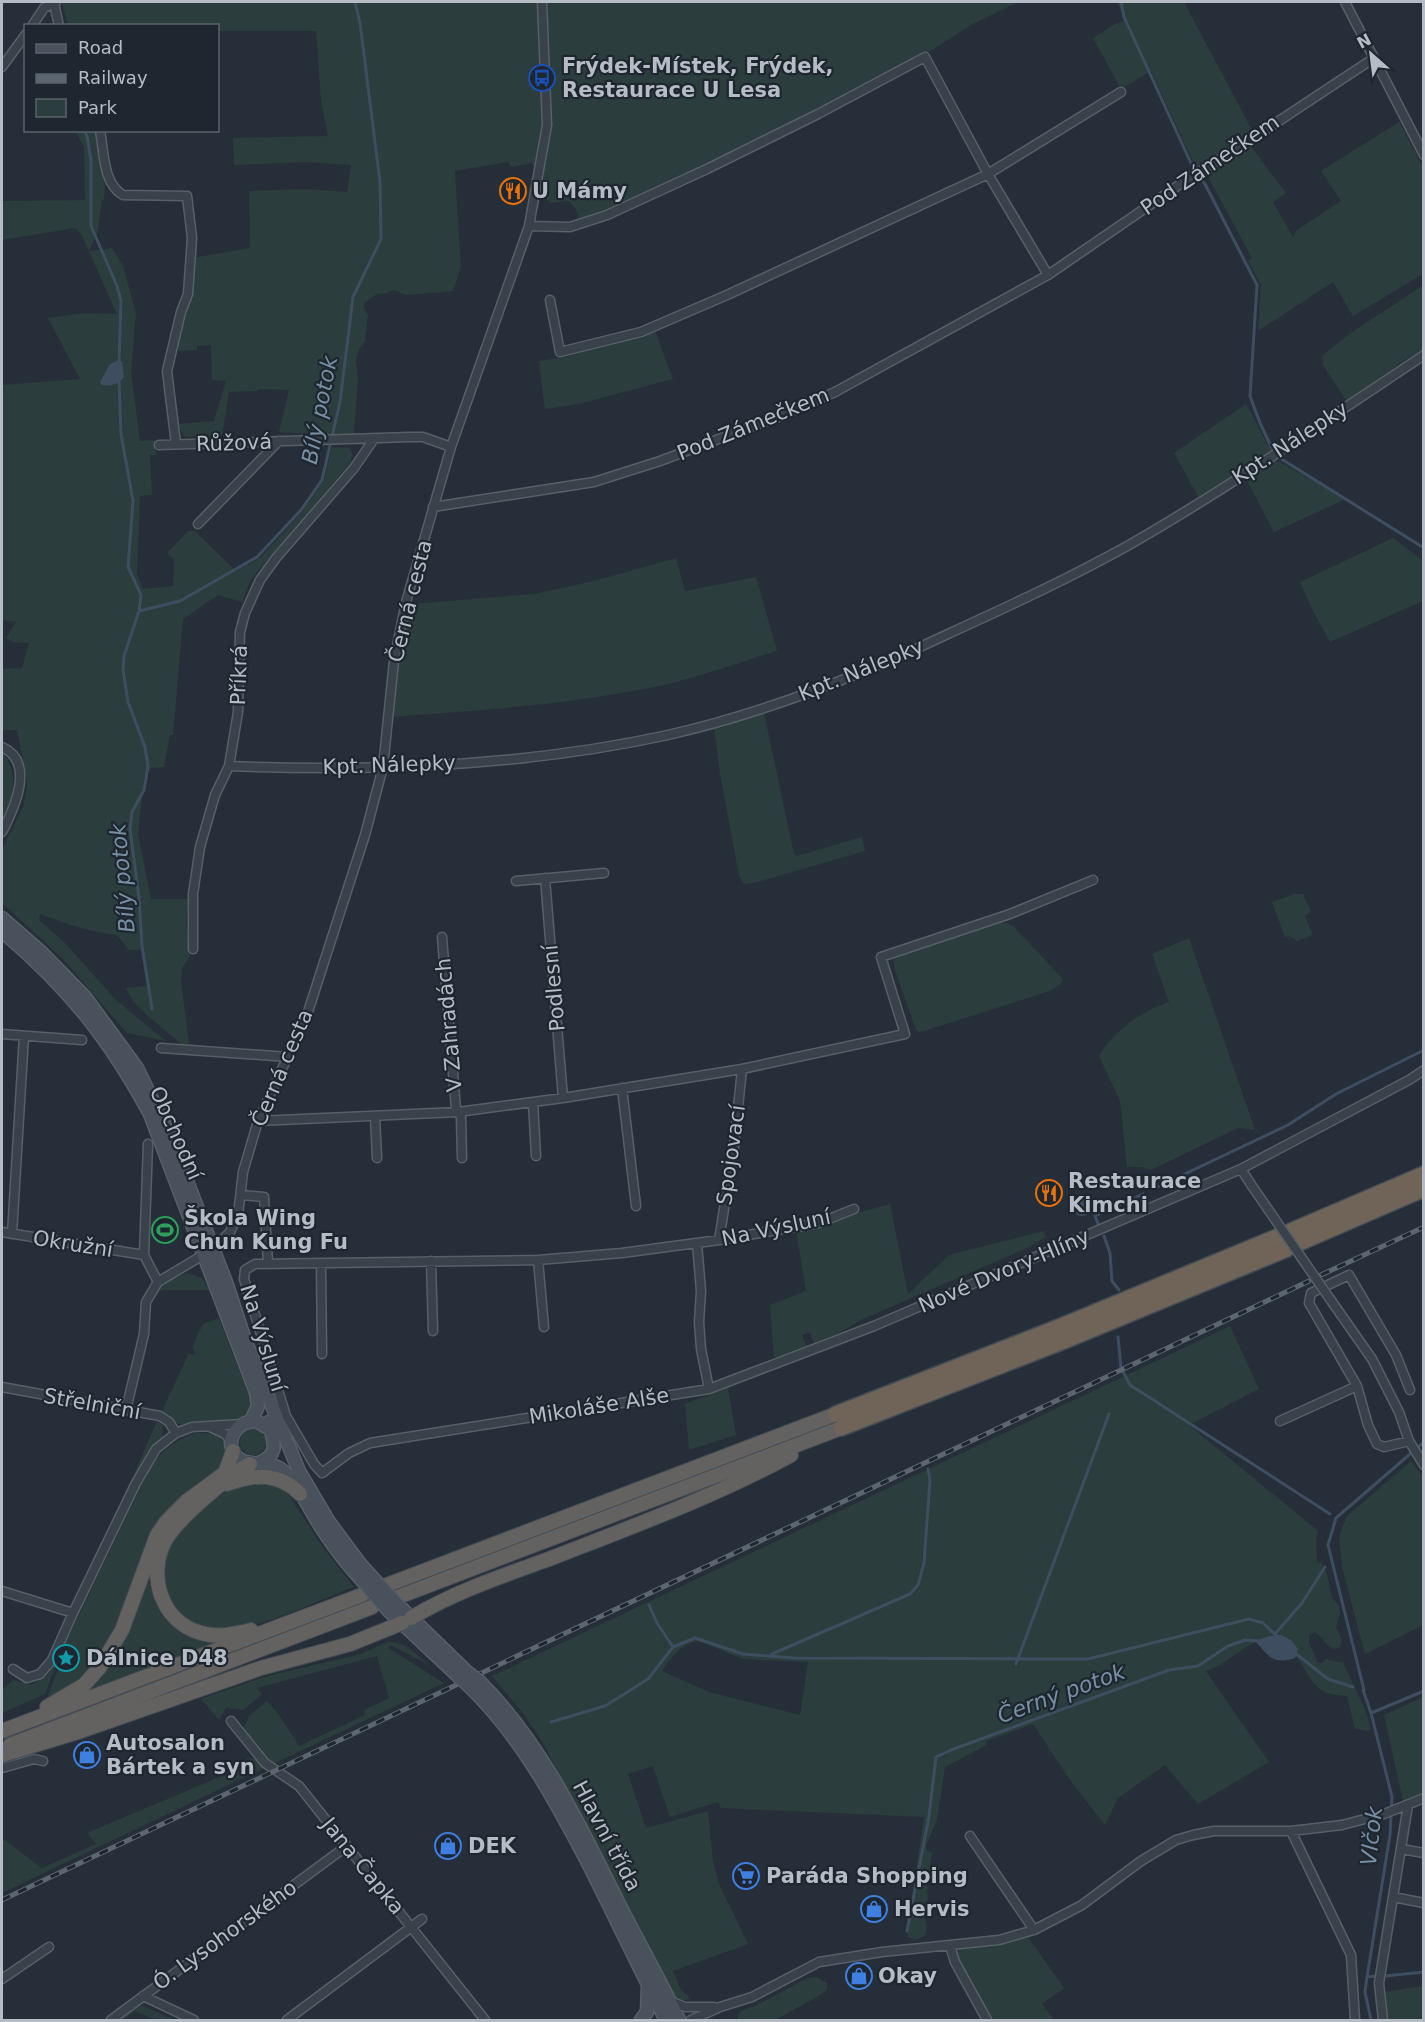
<svg xmlns="http://www.w3.org/2000/svg" width="1425" height="2022" viewBox="0 0 1425 2022" font-family="'DejaVu Sans',sans-serif">
	<rect width="100%" height="100%" fill="#262f39"/>
	<path fill="#2b3d3c" fill-rule="evenodd" d="M63 2H1018L971 25 926 54 693 171 579 221 577 211 569 201 550 203 545 196V185L532 163 512 167 508 162 502 163 455 171 461 267 453 291 406 295 394 290 387 293 377 294 364 303V308L368 315 365 341 359 349 356 360 358 378 354 435 339 436 279 432 289 390 258 389 257 391 229 392 222 436 185 437 177 424 214 421 226 381 212 380 211 345 197 346V350L174 351 192 258 250 248 249 191 306 189 347 192 351 165 305 162 234 165 233 138 328 136 321 101 316 31H218V26L68 25 62 3Z
		M1117 2H1184L1252 130 1196 168 1151 71 1121 89 1093 38 1115 24 1126 20Z
		M1399 122 1423 167V274L1353 316 1333 282 1258 331 1261 285 1248 261 1252 258 1206 173 1249 144 1286 193 1273 202 1293 237 1297 230 1341 201 1321 171Z
		M75 131H96C102 153 107 176 104 199L102 200 98 231 89 251 112 248 123 266 136 313 131 372 140 441 155 440 156 455H150L152 495 140 496 137 574 143 589 173 586 174 560 167 553 188 531H195L236 571 260 558 302 512 324 480 332 447 349 448 352 454 351 462 257 572 250 581 242 602 218 595 183 619 173 735H170L164 767 151 768 144 779 138 834 151 899H188L186 922 190 956 182 968 181 981 189 1044H181C165 1029 133 1008 126 988L147 986 142 950H129L117 935C88 932 68 924 40 914L39 920 65 943 116 1000 166 1041 127 1033 63 959 2 903V850L23 807 26 793 27 780 17 730H2V669L22 668 29 643 13 642 6 638 16 622 2 620V385L80 379 48 318 85 313 117 314 82 236 75 228 2 240V201L85 200 84 147Z
		M1423 285V350L1404 360 1349 401 1346 400 1323 365 1322 356C1353 328 1390 309 1423 285Z
		M655 331 673 379 579 404 545 409 539 361 565 357Z
		M1246 404 1272 453 1199 498 1174 453Z
		M1274 459 1346 499 1274 532 1245 477Z
		M1393 538 1423 561V601L1330 642 1312 609 1300 582Z
		M676 558 685 591 756 577 777 651C741 662 705 675 668 684 577 704 484 710 391 717L397 664 410 604 534 594 594 581Z
		M760 712 764 713 794 854 797 856 862 837 865 851 754 883 744 884 739 876 720 773 714 729 734 719Z
		M2 753C19 771 15 799 2 818Z
		M1294 894H1303L1311 911 1305 916 1313 935 1297 941 1290 936 1285 937 1272 902Z
		M998 923H1007L1013 926 1063 979 1060 985 1050 991 924 1031 919 1032 916 1030 895 970 893 959 900 955Z
		M1189 938 1255 1130 1238 1128 1151 1170 1141 1167H1127L1120 1101 1099 1056C1112 1032 1143 1010 1169 1002L1152 954Z
		M890 1204 908 1294 949 1255 1044 1231 1046 1237 1027 1248 863 1319 839 1333 814 1343 810 1332 802 1335 806 1346 782 1357H774L770 1305 806 1291 796 1230Z
		M187 1273 202 1278 210 1290H158L172 1279Z
		M219 1318 241 1375 254 1396 253 1410C236 1428 225 1420 203 1421 196 1422 187 1425 179 1424 173 1423 167 1418 162 1414L164 1407 189 1353 193 1355 196 1353 192 1347 203 1324Z
		M1230 1326 1259 1389 1189 1425 1318 1531 1316 1540 1317 1562 1321 1563 1326 1571 1332 1598 1339 1606 1340 1613 1336 1627 1342 1640 1340 1647 1334 1649C1325 1645 1323 1637 1315 1632L1309 1635V1643L1318 1663H1322L1326 1659 1343 1663 1365 1709 1371 1729 1368 1731 1355 1729 1347 1696C1310 1695 1314 1677 1293 1653 1287 1646 1277 1641 1270 1636L1248 1646 1217 1667 1206 1671 1269 1762 1198 1804 1165 1765 1118 1798 1105 1825 1070 1780 1033 1724 986 1741 987 1745 945 1767 937 1820 926 1846 927 1850 932 1853 927 1885 928 1899 924 1915 927 1927 925 1935 917 1940 908 1937 907 1932 924 1817 721 1808 718 1802 670 1817 653 1766 628 1774 646 1828 708 1811 713 1861 719 1884 748 1944 673 1971 681 1990 691 1999 680 2001 672 1997 542 1741 522 1712 492 1676ZM698 1641 743 1659 808 1662 800 1715 709 1692 662 1671C673 1656 679 1645 698 1641Z
		M728 1388 736 1435 689 1450 685 1404Z
		M157 1421 163 1426 162 1437 147 1453 132 1483H130Z
		M240 1442a13 13 0 1 1 26 0a13 13 0 1 1-26 0Z
		M197 1433C223 1432 226 1438 226 1463L144 1551 112 1635 88 1670 69 1687 49 1699 48 1695 62 1660 63 1655 60 1654 148 1472C160 1452 174 1440 197 1433Z
		M1411 1461 1423 1477V1625L1365 1654 1342 1567 1339 1536 1347 1516Z
		M267 1482 280 1487 288 1494 322 1546 354 1587C319 1600 251 1633 216 1631 202 1630 190 1623 180 1613 162 1595 157 1564 171 1542 176 1533 185 1526 192 1518 197 1513 202 1506 208 1502 225 1489 246 1484 267 1482Z
		M148 1574C153 1614 173 1637 213 1644L83 1693C120 1666 133 1615 148 1574Z
		M387 1642C405 1641 415 1653 429 1665L391 1645 388 1648 444 1683 273 1764 266 1761 242 1732 249 1716 267 1701 279 1715 299 1746 365 1715 364 1710 389 1698 377 1656 257 1688 262 1694 244 1710 226 1708 219 1720 201 1699 264 1677 361 1654Z
		M58 1659 45 1694 2 1713V1690L13 1680 32 1685 47 1675Z
		M1423 1697V1793L1403 1801 1384 1715Z
		M249 1758 256 1759 264 1768 2 1893V1838L42 1868 96 1844 87 1833 236 1770V1765Z
		M1028 1937 1064 1988 1042 2004 1054 2020H990L957 1958 959 1949 1000 1944Z
		M816 1977 827 1983V1989L822 1994 775 2020H738V2015L741 2011 757 2005 808 1978Z
		M1423 1986V2020H1387L1383 2000 1385 1992Z
		M141 2005 172 2019V2020H156L135 2011 124 2020H118Z"/>
	<path fill="#3e4e60" d="M119 360 122 362 124 377C119 384 110 387 102 385L100 382 110 364Z
		M1073 1207a9 9 0 1 1 18 0a9 9 0 1 1-18 0Z
		M1281 1635 1291 1640 1298 1649 1295 1658C1272 1665 1270 1657 1255 1641L1269 1636Z"/>
	<g fill="none" stroke-linecap="round" stroke-linejoin="round">
		<path stroke="#3e4e60" stroke-width="3" d="M1121 2 1124 17 1195 172 1205 184 1257 285 1250 396 1260 423 1275 455 1424 548
			M84 130 87 136 91 160V226L117 286 121 301 119 362
			M119 381 121 434 133 501 128 567 141 595 139 611
			M1424 946V958
			M152 1009 142 946 139 898 130 829 132 812 144 790 148 766 145 747 128 702 123 670 124 656 139 611 180 601 257 557 301 510 322 480 340 402 353 297 381 239 380 182 360 23 355 2
			M1155 1188 1288 1125 1336 1094 1424 1050
			M1099 1226 1095 1216 1143 1194
			M1104 1236 1110 1253 1112 1281 1119 1290
			M1118 1337 1121 1368 1130 1385 1330 1514
			M649 1605 657 1623 673 1647
			M1275 1634 1302 1603 1325 1567
			M1295 1653 1328 1679 1353 1687
			M772 1654 910 1594 918 1585 924 1563 930 1480 928 1469
			M1016 1664 1109 1414
			M1363 1690 1371 1713 1392 1797 1390 1835 1367 1977 1365 1992 1371 2020
			M1364 1690 1328 1545 1336 1518 1424 1442
			M1371 1713 1424 1691
			M551 1722 605 1706 648 1679 673 1647 695 1638 743 1654 794 1658 1088 1659 1249 1619 1263 1623 1279 1638
			M907 1931 929 1816 936 1757 951 1750 1169 1670 1198 1666 1228 1646 1245 1640 1259 1641
			M1385 1976 1424 1972
			M1367 1977 1378 1976"/>
		<defs>
			<path id="minor" d="M1345 2 1424 155
				M54 3 59 26
				M32 26 44 8 56 2
				M2 67 26 34
				M100 130C104 152 103 184 123 195L187 196 192 238 188 294 181 312 167 371 176 444
				M529 226 570 227 607 215 707 169 818 114 925 57 988 174 1048 275
				M550 300 560 352 641 332 727 295 988 174 1121 92
				M159 445 411 437H423L451 447
				M433 507 594 482 660 461 780 416 835 392 1048 275 1195 174 1235 150 1374 58
				M198 524 279 441
				M2 747C36 762 14 809 2 832
				M229 766C374 772 526 766 668 735 764 713 859 676 948 634 1009 606 1070 578 1129 545 1230 487 1326 420 1424 355
				M545 878 563 1098
				M516 881 604 873
				M442 937 456 1109 461 1117 462 1158
				M193 949V894L200 847 215 795 229 766 238 712 240 632 245 613 260 580 276 558 354 468 374 439
				M2 1034 82 1040
				M161 1048 288 1057
				M622 1088 636 1206
				M533 1102 536 1156
				M375 1117 377 1158
				M258 1121 458 1112 563 1098 742 1069 905 1034 881 957 1010 914 1093 880
				M148 1144 144 1255 158 1282
				M1241 1169 1252 1186
				M241 1195 264 1197 268 1263
				M854 1209 819 1223 719 1240 622 1253 538 1260 255 1264 245 1270 244 1279 286 1416 314 1464 322 1473 349 1453 370 1443 709 1389 874 1326 1241 1169 1409 1080 1424 1070
				M2 1232 144 1255
				M12 1234 24 1036
				M719 1240 734 1147 742 1069
				M697 1243 701 1291 699 1322 701 1349 709 1389
				M538 1260 544 1327
				M431 1261 433 1331
				M321 1263 322 1354
				M1330 1299 1372 1359 1399 1412 1409 1441
				M2 1387 160 1416 169 1422 176 1433
				M1410 1390 1396 1355 1349 1275 1311 1293 1309 1303 1357 1386 1368 1425 1377 1444 1384 1447 1409 1441 1424 1465
				M126 1410 144 1334 146 1302 158 1282 213 1249 230 1232 238 1215 243 1172 258 1121 307 1015 365 835 383 767 394 661 406 602 451 447 529 226 547 125 542 2
				M1280 1421 1357 1386
				M210 1427 225 1434 231 1441
				M2 1591 73 1613
				M13 1669 27 1678 40 1674 52 1660 73 1613 136 1483 156 1449 176 1433 192 1427 242 1424
				M231 1721 265 1763 299 1786 485 2020
				M2 1768 34 1759 43 1761
				M1291 1831 1351 1955 1355 2020
				M970 1836 1034 1930
				M1401 1849 1424 1853
				M1393 1897 1424 1903
				M950 1946 955 1962 987 2020
				M2 1979 49 1947
				M143 1996 194 2020
				M670 2001 685 2007H714
				M111 2020 340 1851
				M287 2020 422 1919
				M691 2020 720 2007 752 1997 819 1962 882 1952 999 1940 1034 1930 1082 1905 1141 1861 1176 1840 1193 1835 1214 1831H1291L1342 1825 1384 1814 1424 1798
				M1383 2020 1379 1983 1408 1805"/>
			<path id="secondary" d="M2 918 42 953 85 997 137 1068 168 1132 227 1285 245 1340 299 1471 329 1522 361 1565
				M2 931C68 987 109 1038 150 1114L256 1392 258 1406 251 1421
				M270 1429 256 1421C240 1421 226 1435 233 1451 242 1471 267 1458 282 1470 299 1484 309 1509 321 1527 330 1541 340 1555 351 1568
				M259 1463C282 1453 272 1440 269 1422
				M400 1607 467 1672
				M389 1611 458 1676
				M480 1682C542 1744 579 1824 618 1902 638 1942 660 1980 679 2020
				M470 1687C521 1737 554 1798 587 1861 614 1914 639 1968 666 2020
				M641 2020 647 2012 648 1986"/>
			<path id="trunk" d="M250 1464C228 1476 177 1519 165 1541 147 1575 161 1622 201 1633 217 1638 235 1634 251 1630
				M227 1484C254 1474 279 1472 300 1494
				M387 1585 836 1414
				M398 1597 841 1428
				M411 1618C454 1592 502 1576 549 1559 631 1527 714 1497 791 1455
				M47 1707 84 1685 100 1667 122 1630 157 1535 166 1522 187 1501 225 1473 233 1451
				M2 1731 362 1595
				M10 1745 372 1607
				M2 1755 81 1731 261 1668 350 1644 402 1623"/>
			<path id="motorway" d="M1291 1231 1424 1174
				M1299 1243 1424 1189
				M836 1414 1059 1327 1279 1236
				M841 1428 1064 1341 1287 1249"/>
		</defs>
		<use href="#minor" stroke="#575f68" stroke-width="11"/>
		<use href="#secondary" stroke="#575f68" stroke-width="15"/>
		<use href="#trunk" stroke="#444c55" stroke-width="16"/>
		<use href="#motorway" stroke="#444c55" stroke-width="18"/>
		<use href="#minor" stroke="#39414a" stroke-width="8"/>
		<use href="#secondary" stroke="#48515c" stroke-width="12"/>
		<use href="#trunk" stroke="#646260" stroke-width="14"/>
		<use href="#motorway" stroke="#6f6457" stroke-width="15"/>
		<defs>
			<path id="rail" d="M1321 1275 1424 1227
				M2 1900 1309 1281"/>
		</defs>
		<use href="#rail" stroke="#5c6670" stroke-width="5"/>
		<use href="#rail" stroke="#1e262f" stroke-width="3" stroke-dasharray="9" stroke-linecap="butt"/>
		<defs>
			<path id="minor-bridge" d="M1252 1186 1330 1299"/>
			<path id="secondary-bridge" d="M361 1565 400 1607
				M351 1568 389 1611
				M467 1672 480 1682
				M458 1676 470 1687"/>
		</defs>
		<use href="#minor-bridge" stroke="#575f68" stroke-width="11" stroke-linecap="butt"/>
		<use href="#secondary-bridge" stroke="#575f68" stroke-width="15" stroke-linecap="butt"/>
		<use href="#minor-bridge" stroke="#39414a" stroke-width="8"/>
		<use href="#secondary-bridge" stroke="#48515c" stroke-width="12"/>
	</g>
	<defs>
		<symbol id="bus-ring" viewBox="-11 -11 22 22"><circle r="9.5" fill="#1e262f" stroke="#1a4fb4" stroke-width="1.5"/><path d="M-5-6H5V4H4V6H2V4H-2V6H-4V4H-5ZM-3.5-4V0h7V-4ZM-3.5 1.2v1.5H-2V1.2ZM2 1.2v1.5H3.5V1.2Z" fill="#1a4fb4"/></symbol>
		<symbol id="restaurant-ring" viewBox="-11 -11 22 22"><circle r="9.5" fill="#1e262f" stroke="#e8710a" stroke-width="1.5"/><path d="M-5-6h1v4h1v-4h1v4h1v-4h1v5L-1.5 .5V6h-2V.5L-5-1ZM5-6V6H3V1.5H1.5Q1.5-4 5-6Z" fill="#e8710a"/></symbol>
		<symbol id="stadium-ring" viewBox="-11 -11 22 22"><circle r="9.5" fill="#1e262f" stroke="#2e9e5b" stroke-width="1.5"/><path d="M0-5a6.5 5 0 1 0 0 10a6.5 5 0 1 0 0-10ZM-3.5-1.8h7v3.6h-7Z" fill="#2e9e5b"/></symbol>
		<symbol id="sight-ring" viewBox="-11 -11 22 22"><circle r="9.5" fill="#1e262f" stroke="#0f9aa8" stroke-width="1.5"/><path d="M0-6L1.8-2.2L6-1.7L2.9 1.2L3.7 5.4L0 3.3L-3.7 5.4L-2.9 1.2L-6-1.7L-1.8-2.2Z" fill="#0f9aa8"/></symbol>
		<symbol id="shop-ring" viewBox="-11 -11 22 22"><circle r="9.5" fill="#1e262f" stroke="#3f7fe0" stroke-width="1.5"/><path d="M-5-2.5h2.3a2.7 3.5 0 0 1 5.4 0H5L5.5 6h-11ZM-1.5-2.5h3a1.5 2.3 0 0 0-3 0Z" fill="#3f7fe0"/></symbol>
		<symbol id="supermarket-ring" viewBox="-11 -11 22 22"><circle r="9.5" fill="#1e262f" stroke="#3f7fe0" stroke-width="1.5"/><path d="M-6-5.5h2.5l.6 2H6L4.5 2H-2.5L-4.4-4H-6ZM-1.5 3.2a1.3 1.3 0 1 0 .1 0ZM3 3.2a1.3 1.3 0 1 0 .1 0Z" fill="#3f7fe0"/></symbol>
	</defs>
	<g fill-rule="evenodd">
		<use href="#bus-ring" x="527" y="63" width="30" height="30"/>
		<use href="#restaurant-ring" x="498" y="176" width="30" height="30"/>
		<use href="#restaurant-ring" x="1034" y="1178" width="30" height="30"/>
		<use href="#stadium-ring" x="150" y="1215" width="30" height="30"/>
		<use href="#sight-ring" x="51" y="1643" width="30" height="30"/>
		<use href="#shop-ring" x="72" y="1740" width="30" height="30"/>
		<use href="#shop-ring" x="433" y="1831" width="30" height="30"/>
		<use href="#supermarket-ring" x="731" y="1861" width="30" height="30"/>
		<use href="#shop-ring" x="859" y="1894" width="30" height="30"/>
		<use href="#shop-ring" x="844" y="1961" width="30" height="30"/>
	</g>
	<g text-anchor="middle" stroke-width="4.5" stroke-linejoin="round" paint-order="stroke">
		<g font-size="21" font-weight="bold" fill="#b5bcc5" stroke="#1e262f" text-anchor="start">
			<text x="562" y="73">Frýdek-Místek, Frýdek,<tspan x="562" dy="24">Restaurace U Lesa</tspan></text>
			<text x="532" y="198">U Mámy</text>
			<text x="1068" y="1188">Restaurace<tspan x="1068" dy="24">Kimchi</tspan></text>
			<text x="184" y="1225">Škola Wing<tspan x="184" dy="24">Chun Kung Fu</tspan></text>
			<text x="86" y="1665">Dálnice D48</text>
			<text x="106" y="1750">Autosalon<tspan x="106" dy="24">Bártek a syn</tspan></text>
			<text x="468" y="1853">DEK</text>
			<text x="766" y="1883">Paráda Shopping</text>
			<text x="894" y="1916">Hervis</text>
			<text x="878" y="1983">Okay</text>
		</g>
		<g font-size="21" fill="#b5bcc5" stroke="#1e262f">
			<text transform="translate(1210 165) rotate(-34)" y="7">Pod Zámečkem</text>
			<text transform="translate(753 424) rotate(-22)" y="7">Pod Zámečkem</text>
			<text transform="translate(234 443) rotate(-2)" y="7">Růžová</text>
			<text transform="translate(1290 443) rotate(-33)" y="7">Kpt. Nálepky</text>
			<text transform="translate(410 601) rotate(-76)" y="7">Černá cesta</text>
			<text transform="translate(861 670) rotate(-22)" y="7">Kpt. Nálepky</text>
			<text transform="translate(239 675) rotate(-88)" y="7">Příkrá</text>
			<text transform="translate(389 765) rotate(-2)" y="7">Kpt. Nálepky</text>
			<text transform="translate(554 988) rotate(-95)" y="7">Podlesní</text>
			<text transform="translate(449 1025) rotate(-95)" y="7">V Zahradách</text>
			<text transform="translate(282 1068) rotate(-67)" y="7">Černá cesta</text>
			<text transform="translate(176 1133) rotate(66)" y="7">Obchodní</text>
			<text transform="translate(731 1155) rotate(-82)" y="7">Spojovací</text>
			<text transform="translate(776 1228) rotate(-12)" y="7">Na Výsluní</text>
			<text transform="translate(73 1244) rotate(9)" y="7">Okružní</text>
			<text transform="translate(1004 1271) rotate(-23)" y="7">Nové Dvory-Hlíny</text>
			<text transform="translate(263 1338) rotate(73)" y="7">Na Výsluní</text>
			<text transform="translate(92 1404) rotate(10)" y="7">Střelniční</text>
			<text transform="translate(599 1406) rotate(-9)" y="7">Mikoláše Alše</text>
			<text transform="translate(607 1836) rotate(62)" y="7">Hlavní třída</text>
			<text transform="translate(363 1866) rotate(51)" y="7">Jana Čapka</text>
			<text transform="translate(225 1935) rotate(-36)" y="7">Ó. Lysohorského</text>
		</g>
		<g font-size="22" font-style="italic" fill="#798fa5" stroke="#1e262f">
			<text transform="translate(319 410) rotate(-79)" y="8">Bílý potok</text>
			<text transform="translate(122 878) rotate(-95)" y="8">Bílý potok</text>
			<text transform="translate(1061 1693) rotate(-20)" y="8">Černý potok</text>
			<text transform="translate(1371 1836) rotate(-84)" y="8">Vlčok</text>
		</g>
	</g>
	<rect width="1425" height="2022" fill="none" stroke="#b5bcc5" stroke-width="6"/>
	<rect x="24" y="24" width="195" height="108" fill="#1e262f" stroke="#5a626b" stroke-width="1.5"/>
	<rect x="36" y="44" width="30" height="9" fill="#48515c" stroke="#5a626b" stroke-width="1.5"/>
	<text x="78" y="54" font-size="18" fill="#b5bcc5">Road</text>
	<rect x="36" y="74" width="30" height="9" fill="#5c6670" stroke="#5a626b" stroke-width="1.5"/>
	<text x="78" y="84" font-size="18" fill="#b5bcc5">Railway</text>
	<rect x="36" y="99" width="30" height="18" fill="#2b3d3c" stroke="#5a626b" stroke-width="1.5"/>
	<text x="78" y="114" font-size="18" fill="#b5bcc5">Park</text>
	<g transform="translate(1371 54) rotate(332)" stroke="#1e262f" stroke-width="4.5" paint-order="stroke">
	<path d="M0-4.5L10 22L0 15L-10 22Z" fill="#b5bcc5"/>
	<text y="-9" font-size="16" font-weight="bold" text-anchor="middle" fill="#b5bcc5">N</text>
	</g>
</svg>
